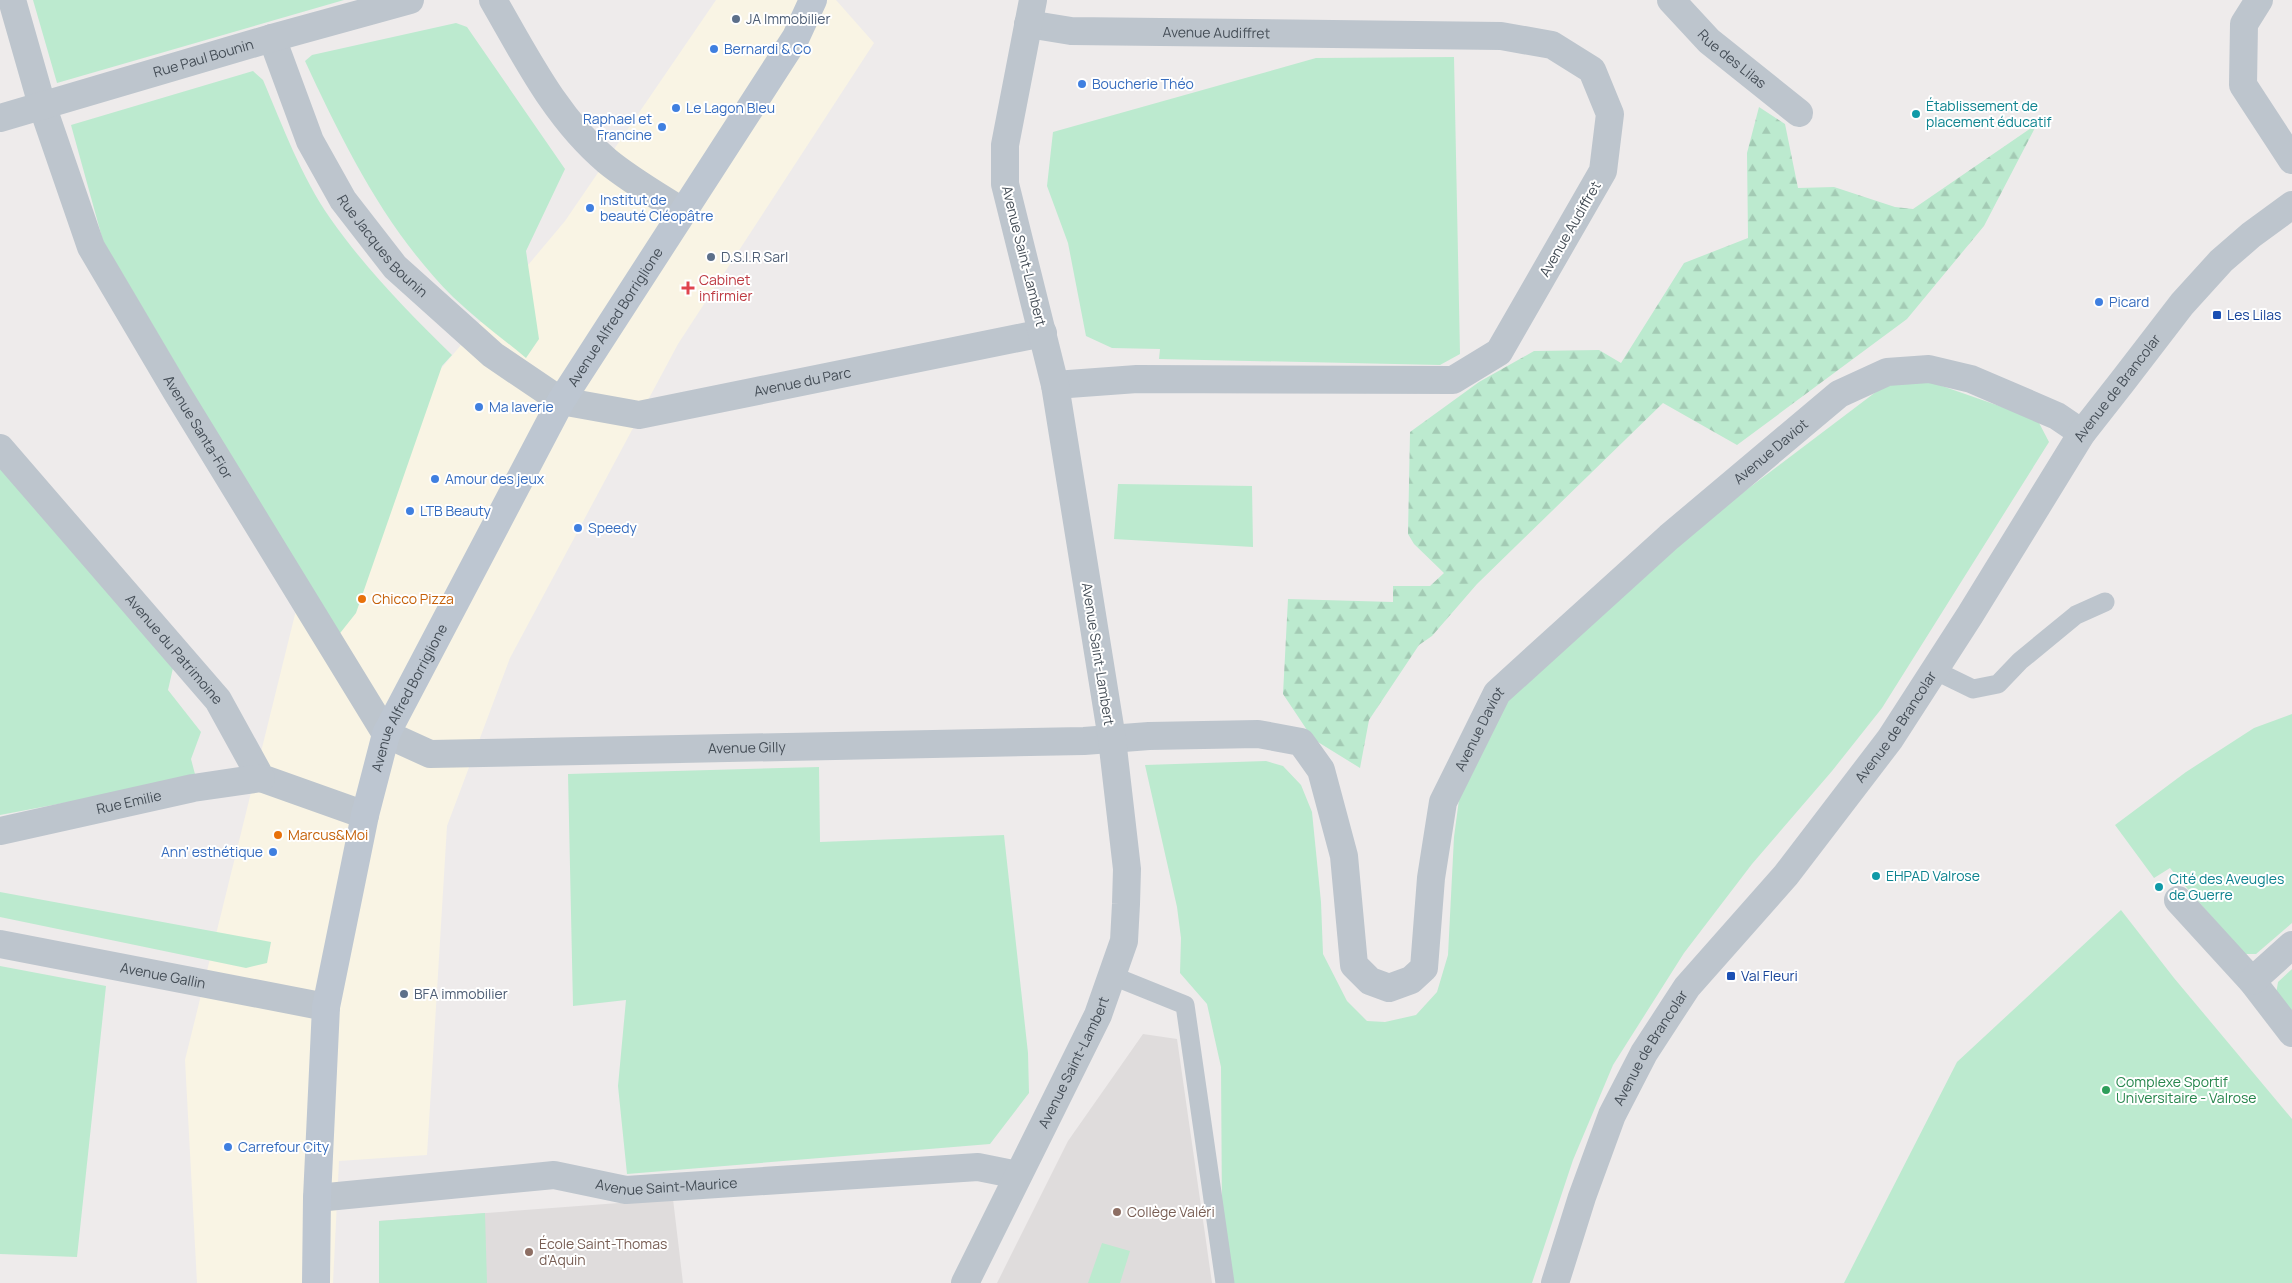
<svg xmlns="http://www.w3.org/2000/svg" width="2292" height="1283" viewBox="0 0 2292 1283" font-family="Manrope,sans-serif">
	<defs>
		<pattern id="forest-firs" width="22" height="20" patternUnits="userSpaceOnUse" patternTransform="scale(1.25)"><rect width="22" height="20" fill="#bceacf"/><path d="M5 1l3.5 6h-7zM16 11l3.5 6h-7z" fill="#a3cab4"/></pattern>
	</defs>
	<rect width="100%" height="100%" fill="#eeebeb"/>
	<path fill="#f9f4e4" d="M716 0H836L874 43 678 344 510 658 447 826 427 1155 339 1161 333 1283H197L185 1060 320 513 565 221Z"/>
	<path fill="#dfdcdc" d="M1143 1034 1177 1039 1212 1283H997L1068 1141Z
		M673 1199 683 1283H379V1221Z"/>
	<path fill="#bceacf" d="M33 0H344L57 83Z
		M456 23 467 27 565 169 526 251 539 339 526 358C502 338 476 319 453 297 386 230 344 145 305 61L312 55Z
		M1454 57 1460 354 1440 365 1159 359 1160 349 1112 348 1086 336 1068 243 1047 186 1053 132 1316 58Z
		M253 71 263 80C283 127 301 176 330 218 365 268 408 312 452 355L442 366 356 613 337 637 103 241 71 125Z
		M1922 379 2037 419 2049 442 1882 708 1832 771 1752 864 1684 953 1613 1065 1573 1160 1532 1283H1233L1222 1215 1221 1067 1207 1004 1180 973 1181 938 1177 907 1145 765 1266 761 1283 766 1301 785 1312 812 1321 902 1323 954 1347 1001 1367 1021 1385 1022 1416 1015 1437 992 1448 955 1454 837 1460 792 1496 714 1522 683 1672 546 1889 382Z
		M0 468 173 668 168 690 201 732 191 759 196 778 0 815Z
		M1118 484 1252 486 1253 547 1114 539Z
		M2292 714V923L2256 954H2243L2170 868 2154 878 2115 825 2186 772 2254 728Z
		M819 767 820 842 1004 835 1028 1053 1029 1093 990 1144 627 1174 618 1086 626 1000 573 1006 568 774Z
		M0 892 271 942 267 963 246 968 0 917Z
		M2121 910 2174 978 2292 1119V1283H1844L1957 1062Z
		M0 966 106 986 77 1257 0 1254Z
		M2292 969V1013L2276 994 2278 982Z
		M485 1213 487 1283H379V1221Z
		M1102 1243 1130 1251 1120 1283H1088Z"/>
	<path fill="url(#forest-firs)" d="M1759 107 1785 124 1798 188 1834 187 1895 207 1913 209 2037 124 1984 226 1907 319 1737 445 1663 403 1477 584 1432 636 1419 645 1369 720 1360 768 1313 739 1283 694 1288 599 1393 602V586H1430L1444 573 1414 544 1408 534 1410 432 1479 382 1534 351 1599 350 1621 363 1684 263 1748 238 1747 153Z"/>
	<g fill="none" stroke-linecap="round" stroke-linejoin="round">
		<path stroke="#bdc5cd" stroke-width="19" d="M1934 670 1973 689 1998 684 2020 661 2076 615 2105 602
			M1113 976 1185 1005 1225 1283"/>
		<g stroke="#bdc5cd" stroke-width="28">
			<path id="s1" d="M12 0 42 105 91 247 176 391 386 734 430 754 1084 741 1149 736 1258 734 1301 742 1321 770 1344 856 1354 965 1370 981 1389 988 1411 980 1424 968 1431 878 1443 802 1497 693 1669 537 1839 394 1887 372 1929 369 1971 379 2057 416 2082 433"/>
			<path d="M493 0C526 57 556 118 607 161 630 180 658 196 683 212"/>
			<path id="s2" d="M1671 0 1709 41 1799 113"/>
			<path d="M2259 0 2244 24 2243 85 2292 160"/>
			<path id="s3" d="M1028 24 1071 31 1501 36 1552 45 1592 70 1610 114 1603 171 1499 352 1453 380 1137 379 1055 385"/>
			<path id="s4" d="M272 38 310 141 343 200 395 267 493 355 561 401 639 415 1043 333"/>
			<path id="s5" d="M0 118 272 38 410 0"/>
			<path id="s6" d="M0 448 218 700 261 778 365 815"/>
			<path id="s7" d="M0 831 193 788 261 778"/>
			<path d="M2178 900 2252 981 2292 1033"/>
			<path id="s8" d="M0 944 326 1007"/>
			<path d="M2252 981 2292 945"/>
			<path id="s9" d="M317 1198 554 1175 626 1190 978 1167 1018 1175"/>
		</g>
		<g stroke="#bdc5cd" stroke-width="28">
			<path id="s10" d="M965 1283 1098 1015 1124 941 1126 904 1127 869 1112 739 1055 385 1005 184V145L1033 0"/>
			<path id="s11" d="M1555 1283 1582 1197 1612 1115 1644 1053 1687 987 1786 875 1890 739 1970 615 2082 433 2122 382 2182 304 2221 261 2251 235 2292 205"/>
		</g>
		<path stroke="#bdc6d1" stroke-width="28" id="s12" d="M316 1283 317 1198 326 1007 365 815 386 734 561 401 796 37 813 0"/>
	</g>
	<g fill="#5c6f8a" stroke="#fff" stroke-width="2">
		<circle cx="736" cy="19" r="5"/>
		<circle cx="711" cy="257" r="5"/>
		<circle cx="404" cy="994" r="5"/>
	</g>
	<g fill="#3f7fe0" stroke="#fff" stroke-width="2">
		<circle cx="714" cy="49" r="5"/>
		<circle cx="1082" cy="84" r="5"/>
		<circle cx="676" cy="108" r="5"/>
		<circle cx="662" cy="127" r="5"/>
		<circle cx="590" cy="208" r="5"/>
		<circle cx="2099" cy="302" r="5"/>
		<circle cx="479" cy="407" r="5"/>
		<circle cx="435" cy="479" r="5"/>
		<circle cx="410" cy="511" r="5"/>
		<circle cx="578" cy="528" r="5"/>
		<circle cx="273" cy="852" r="5"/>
		<circle cx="228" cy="1147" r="5"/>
	</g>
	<g fill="#0f9aa8" stroke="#fff" stroke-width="2">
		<circle cx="1916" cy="114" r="5"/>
		<circle cx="1876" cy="876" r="5"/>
		<circle cx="2159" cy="887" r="5"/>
	</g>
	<path fill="#e0444e" stroke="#fff" stroke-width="2" d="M685.5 280.5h5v5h5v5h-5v5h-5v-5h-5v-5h5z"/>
	<g fill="#1a4fb4" stroke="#fff" stroke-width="2">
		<rect x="2212" y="310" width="10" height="10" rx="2.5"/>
		<rect x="1726" y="971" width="10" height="10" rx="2.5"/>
	</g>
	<g fill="#e8710a" stroke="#fff" stroke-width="2">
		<circle cx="362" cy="599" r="5"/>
		<circle cx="278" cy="835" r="5"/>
	</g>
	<circle fill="#2e9e5b" stroke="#fff" stroke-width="2" cx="2106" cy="1090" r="5"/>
	<g fill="#8d6e63" stroke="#fff" stroke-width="2">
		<circle cx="1117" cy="1212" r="5"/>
		<circle cx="529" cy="1252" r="5"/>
	</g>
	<g text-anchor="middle" stroke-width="4" stroke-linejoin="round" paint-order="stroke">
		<g font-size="14" fill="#4e5e75" stroke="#fff" text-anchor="start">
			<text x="746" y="24">JA Immobilier</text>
			<text x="721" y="262">D.S.I.R Sarl</text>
			<text x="414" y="999">BFA immobilier</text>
		</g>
		<g font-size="14" fill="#454e57" stroke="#fff">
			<text dy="5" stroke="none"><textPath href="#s3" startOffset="189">Avenue Audiffret</textPath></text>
			<text dy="5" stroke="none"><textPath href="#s5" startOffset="212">Rue Paul Bounin</textPath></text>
			<text dy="5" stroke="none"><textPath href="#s2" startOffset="85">Rue des Lilas</textPath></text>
			<text transform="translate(1570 229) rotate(-60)" y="5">Avenue Audiffret</text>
			<text dy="5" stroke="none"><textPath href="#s4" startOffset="238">Rue Jacques Bounin</textPath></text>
			<text transform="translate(1024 256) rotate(76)" y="5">Avenue Saint-Lambert</text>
			<text dy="5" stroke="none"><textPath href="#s12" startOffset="1032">Avenue Alfred Borriglione</textPath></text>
			<text dy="5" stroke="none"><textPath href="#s4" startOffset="722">Avenue du Parc</textPath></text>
			<text dy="5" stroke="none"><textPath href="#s11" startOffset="1065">Avenue de Brancolar</textPath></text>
			<text dy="5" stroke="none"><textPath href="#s1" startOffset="469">Avenue Santa-Fior</textPath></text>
			<text dy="5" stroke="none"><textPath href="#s1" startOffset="2720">Avenue Daviot</textPath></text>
			<text dy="5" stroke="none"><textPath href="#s6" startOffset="266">Avenue du Patrimoine</textPath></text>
			<text transform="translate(1098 654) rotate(81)" y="5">Avenue Saint-Lambert</text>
			<text dy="5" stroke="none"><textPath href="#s12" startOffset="598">Avenue Alfred Borriglione</textPath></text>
			<text dy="5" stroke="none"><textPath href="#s11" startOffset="660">Avenue de Brancolar</textPath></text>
			<text dy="5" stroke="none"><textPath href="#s1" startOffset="2315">Avenue Daviot</textPath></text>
			<text dy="5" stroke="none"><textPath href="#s1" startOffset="1194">Avenue Gilly</textPath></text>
			<text dy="5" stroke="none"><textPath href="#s7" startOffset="132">Rue Emilie</textPath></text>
			<text dy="5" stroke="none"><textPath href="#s8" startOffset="166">Avenue Gallin</textPath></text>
			<text dy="5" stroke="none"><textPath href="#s11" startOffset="255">Avenue de Brancolar</textPath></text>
			<text dy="5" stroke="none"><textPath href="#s10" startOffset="246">Avenue Saint-Lambert</textPath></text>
			<text dy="5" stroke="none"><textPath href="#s9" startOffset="352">Avenue Saint-Maurice</textPath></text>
		</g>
		<g font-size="14" fill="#366cbe" stroke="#fff" text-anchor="start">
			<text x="724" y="54">Bernardi &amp; Co</text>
			<text x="1092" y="89">Boucherie Théo</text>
			<text x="686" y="113">Le Lagon Bleu</text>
			<text x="652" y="124" text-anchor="end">Raphael et<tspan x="652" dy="16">Francine</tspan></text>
			<text x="600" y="205">Institut de<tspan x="600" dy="16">beauté Cléopâtre</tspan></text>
			<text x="2109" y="307">Picard</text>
			<text x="489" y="412">Ma laverie</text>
			<text x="445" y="484">Amour des jeux</text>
			<text x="420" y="516">LTB Beauty</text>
			<text x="588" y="533">Speedy</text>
			<text x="263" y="857" text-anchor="end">Ann' esthétique</text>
			<text x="238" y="1152">Carrefour City</text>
		</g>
		<g font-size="14" fill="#0d838f" stroke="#fff" text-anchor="start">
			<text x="1926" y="111">Établissement de<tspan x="1926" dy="16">placement éducatif</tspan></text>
			<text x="1886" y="881">EHPAD Valrose</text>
			<text x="2169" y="884">Cité des Aveugles<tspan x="2169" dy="16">de Guerre</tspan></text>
		</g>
		<g font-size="14" fill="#be3a42" stroke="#fff" text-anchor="start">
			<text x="699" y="285">Cabinet<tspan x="699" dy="16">infirmier</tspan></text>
		</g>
		<g font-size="14" fill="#164399" stroke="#fff" text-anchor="start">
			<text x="2227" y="320">Les Lilas</text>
			<text x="1741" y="981">Val Fleuri</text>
		</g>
		<g font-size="14" fill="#c56008" stroke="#fff" text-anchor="start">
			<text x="372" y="604">Chicco Pizza</text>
			<text x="288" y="840">Marcus&amp;Moi</text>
		</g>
		<g font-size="14" fill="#27864d" stroke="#fff" text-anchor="start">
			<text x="2116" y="1087">Complexe Sportif<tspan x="2116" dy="16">Universitaire - Valrose</tspan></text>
		</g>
		<g font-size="14" fill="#785e54" stroke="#fff" text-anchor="start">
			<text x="1127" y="1217">Collège Valéri</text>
			<text x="539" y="1249">École Saint-Thomas<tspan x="539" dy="16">d'Aquin</tspan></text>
		</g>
	</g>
</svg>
